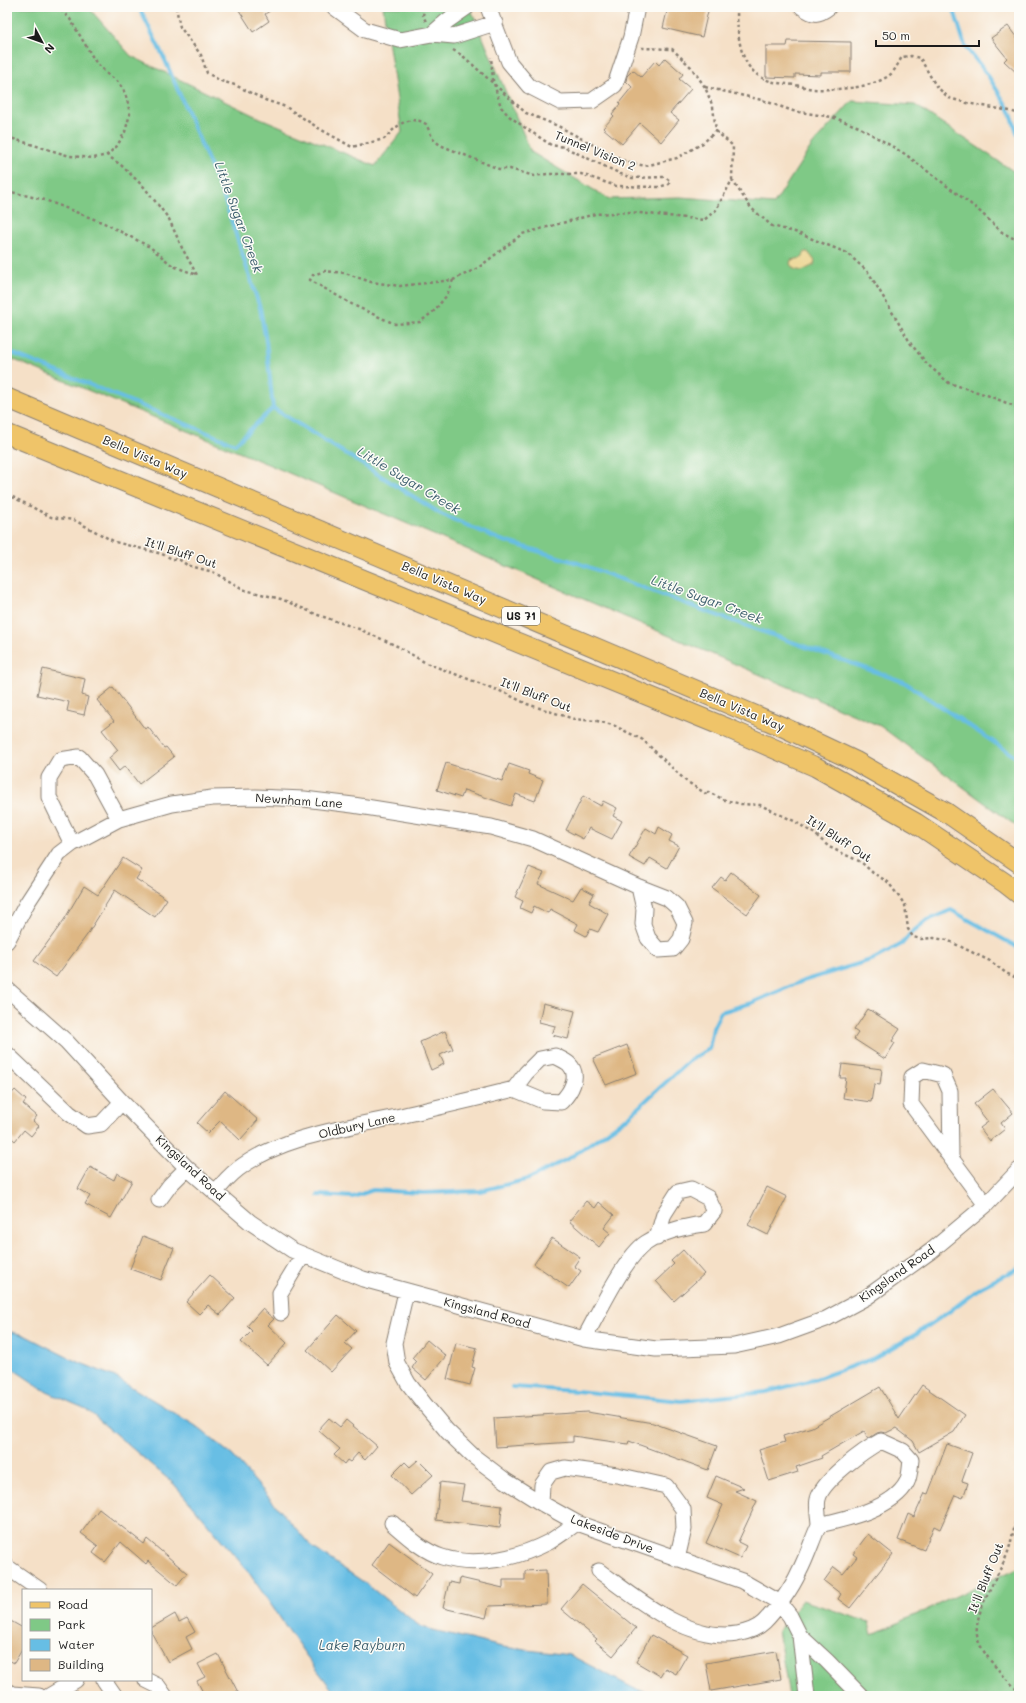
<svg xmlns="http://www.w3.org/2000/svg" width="1026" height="1703" viewBox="0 0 1026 1703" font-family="Mali,sans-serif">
	<rect width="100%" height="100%" fill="#fdfcf7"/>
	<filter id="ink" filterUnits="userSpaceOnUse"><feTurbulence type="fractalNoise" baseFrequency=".025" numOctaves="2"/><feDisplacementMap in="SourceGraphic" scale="8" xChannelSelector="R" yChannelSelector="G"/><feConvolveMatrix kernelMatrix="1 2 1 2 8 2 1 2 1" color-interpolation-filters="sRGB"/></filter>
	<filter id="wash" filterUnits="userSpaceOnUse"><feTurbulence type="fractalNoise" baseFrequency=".012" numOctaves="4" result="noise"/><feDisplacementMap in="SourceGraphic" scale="16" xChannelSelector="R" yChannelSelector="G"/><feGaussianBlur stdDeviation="0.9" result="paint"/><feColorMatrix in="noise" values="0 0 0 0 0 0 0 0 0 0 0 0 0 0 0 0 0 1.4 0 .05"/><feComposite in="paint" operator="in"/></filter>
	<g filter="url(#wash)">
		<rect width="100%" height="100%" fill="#f5e0c7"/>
		<path fill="#7fc986" stroke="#4e7251" d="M7 7H88L131 56 253 115 375 166 402 132 383 7H470L531 152 609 199 680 197 774 204 812 145 852 101 915 105 1019 175V828L880 726 270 465 7 357Z
			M1019 1567V1696H789L778 1631 802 1600 869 1622 872 1635Z"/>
		<path fill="#eeda9e" stroke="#857b5d" d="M805 252H808L815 261 814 265 802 271 794 269 790 264 791 260 802 258Z"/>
		<path fill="#67bee4" stroke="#426d80" d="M7 1331 24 1335 71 1359 115 1377 196 1426 233 1456 312 1547 365 1583 421 1627 502 1647 570 1655 635 1689 657 1696H337L305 1654 247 1570 174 1484 86 1409 47 1392 7 1365Z"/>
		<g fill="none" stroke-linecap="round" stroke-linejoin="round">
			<path stroke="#67bee4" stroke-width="4" d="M139 7 165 60 223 195 260 308 266 341 273 408 441 514 501 540 578 563 702 610 904 682 1019 759
				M953 7 965 46 987 74 1010 111 1019 138
				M7 351 235 444 273 408
				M318 1195 353 1197 373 1190 423 1193 480 1191 529 1179 571 1157 628 1117 690 1060 709 1049 713 1028 721 1012 751 1003 803 981 874 959 902 944 910 934 926 921 951 910 1019 948
				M512 1387 576 1391 681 1401 766 1392 813 1380 872 1359 916 1334 950 1311 981 1287 1019 1268"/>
		</g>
		<g id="blocks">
			<path fill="#deb784" d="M237 7H276L265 14 269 21 253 32Z
				M668 7H709L702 37 663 28Z
				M1008 26 1019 41V75L1004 61 1007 58 991 38Z
				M788 41 851 42V72H821V75L795 74V78L766 77V46H787Z
				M665 58 683 74 679 79 691 89 670 113 679 120 661 142 640 123 622 144 603 128 614 116 612 114 620 104 619 103 632 87 626 81 627 76 633 70 641 77 655 61 659 65Z
				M43 669 85 679 82 695 88 697 84 715 67 711 69 702 37 695Z
				M113 687 145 729 148 727 164 748 166 747 174 757 139 784 125 766 119 771 109 758 118 750 102 730 114 721 97 700Z
				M446 763 502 781 509 764 529 771 528 774 543 780 535 801 516 794 511 806 464 790 461 798 437 790Z
				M583 796 601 806 603 801 617 808 613 816 622 821 612 839 589 828 583 839 566 830Z
				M659 827 672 835 669 841 679 846 667 868 650 858 645 866 629 857 646 828 656 834Z
				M123 858 142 870 136 879 167 899 155 917 115 890 87 935 56 977 34 961 64 920 84 886 98 895Z
				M529 867 544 873 538 884 573 900 581 887 594 894 589 903 608 914 598 932 590 929 586 936 575 930 578 924 550 909 548 913 534 906 531 913 520 908 523 901 515 897Z
				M731 872 761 895 747 914 712 888 721 877 725 880Z
				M543 1003 575 1011 568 1039 552 1035 555 1026 539 1022Z
				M868 1009 900 1029 892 1041 895 1043 885 1059 854 1039 858 1033 854 1030Z
				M445 1031 453 1049 440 1055 444 1064 431 1070 420 1042Z
				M627 1045 637 1073 606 1085 593 1058Z
				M842 1064 882 1069 880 1085 874 1084 871 1102 843 1098 846 1078H840Z
				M993 1089 1013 1113 1001 1123 1005 1129 990 1141 980 1128 988 1122 974 1104Z
				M15 1090 26 1100 23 1104 37 1116 33 1121 39 1126 31 1136 24 1130 15 1141 7 1134V1099Z
				M225 1091 258 1120 240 1140 220 1121 208 1133 197 1123Z
				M90 1167 114 1180 117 1173 132 1181 111 1218 85 1204 90 1196 78 1189Z
				M767 1187 787 1197 768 1235 748 1225Z
				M586 1201 595 1208 599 1202 614 1215 604 1228 610 1233 599 1247 569 1221Z
				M143 1236 174 1248 161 1280 130 1269Z
				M552 1238 580 1257 574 1266 581 1271 569 1288 534 1264Z
				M683 1250 704 1274 674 1301 656 1281 674 1264 671 1261Z
				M210 1275 235 1298 220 1315 208 1305 199 1314 186 1302Z
				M262 1309 274 1319 268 1325 287 1343 267 1365 241 1342 252 1331 247 1326Z
				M338 1315 356 1331 345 1343 352 1349 331 1372 307 1350Z
				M427 1340 446 1356 426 1380 412 1368 416 1362 412 1358Z
				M456 1343 477 1348 472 1367 475 1368 470 1385 447 1379Z
				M922 1385 965 1415 954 1432 919 1452 913 1441 896 1428 886 1433 881 1432 877 1433 868 1439 864 1431 821 1456 822 1458 796 1467 798 1472 769 1481 759 1450 785 1442 783 1436 812 1427 880 1387 899 1419Z
				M587 1412 653 1423 717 1446 708 1470 629 1441 628 1444 573 1436V1442L496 1447 494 1418Z
				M329 1418 340 1427 346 1420 377 1446 365 1460 358 1453 350 1462 347 1460 344 1464 334 1455 340 1449 318 1430Z
				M947 1444 972 1453 962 1481 968 1483 963 1498 955 1495 940 1529 934 1526 924 1550 898 1540 908 1514 914 1517 925 1493 928 1494Z
				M418 1460 433 1475 411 1495 392 1475 405 1462 410 1467Z
				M716 1476 744 1488 735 1491 757 1501 738 1542 746 1546 740 1558 706 1543 723 1505 707 1498Z
				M440 1482 464 1485 461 1501 502 1506 500 1528 436 1520Z
				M99 1509 144 1544 147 1539 187 1573 177 1585 148 1561 146 1564 121 1542 105 1562 93 1553 98 1546 81 1533Z
				M868 1534 893 1554 850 1608 838 1599 841 1594 824 1581 834 1567 843 1574 857 1557 853 1554Z
				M389 1542 432 1574 415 1598 372 1565Z
				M546 1570 547 1604 489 1606 486 1618 443 1608 449 1582 459 1584 460 1578 503 1588V1580H525V1571Z
				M582 1584 636 1628 613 1656 595 1641 597 1639 561 1609Z
				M175 1614 179 1622 187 1618 195 1632 186 1637 192 1649 168 1662 151 1632V1628Z
				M7 1619 23 1628V1648L14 1663 7 1659Z
				M651 1635 687 1655 676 1674 665 1668 660 1676 636 1662Z
				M776 1651 781 1679 711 1691 706 1663Z
				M218 1654 240 1696H205L197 1681 205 1677 198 1664Z"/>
		</g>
	</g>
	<g filter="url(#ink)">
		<use href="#blocks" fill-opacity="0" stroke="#887e72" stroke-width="1"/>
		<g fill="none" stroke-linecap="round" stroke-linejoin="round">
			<defs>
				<path id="minor" d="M334 7 365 30 400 40 432 34 454 36 495 23
					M488 7 509 62 529 86 560 102 592 101 615 85 631 37 637 7
					M802 7C813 15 818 16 829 7
					M432 34 447 21 467 7
					M72 844 49 797V778L60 760 79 757 95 775 119 819
					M7 941 27 903 59 854 72 844 119 819 172 804 212 798 256 797 304 799 353 805 491 827 533 839 639 887 667 898 677 907 685 923 681 939 673 949 658 950 648 938 643 924 644 909 639 887
					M7 989 67 1042 122 1102 187 1168 250 1222 292 1250 363 1279 584 1339 656 1349 734 1346 779 1336 826 1319 867 1297 931 1251 986 1205 1019 1170
					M7 1054 69 1113 87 1126 101 1124 122 1102
					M923 1070 943 1075 950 1091 951 1158 911 1104 912 1077Z
					M951 1158 986 1205
					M215 1193C222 1184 229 1176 238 1169 280 1137 345 1128 396 1117 435 1108 475 1099 514 1089L543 1101 561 1102C570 1093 581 1076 569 1064 566 1061 559 1058 555 1056L540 1059 526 1073 514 1089
					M159 1200 170 1185 187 1168
					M406 1292 394 1343 397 1363 408 1383 426 1406 447 1431 473 1456 506 1481 541 1503 577 1523 742 1581 779 1602 790 1616 800 1636 827 1661 861 1696
					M281 1313 280 1293 303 1255
					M584 1339C597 1316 625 1256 646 1243 665 1231 682 1227 704 1224L714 1211 708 1198 691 1189 678 1192 664 1214 657 1238
					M881 1441 903 1451 911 1460C910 1467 910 1476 907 1482 894 1508 846 1519 819 1525 819 1517 816 1507 818 1499 822 1481 864 1450 881 1441Z
					M541 1503 542 1485 551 1472 565 1468 617 1475 666 1486 683 1509 684 1529 677 1559
					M392 1523C407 1536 423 1551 442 1557 476 1568 518 1558 549 1542 559 1536 568 1529 577 1523
					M7 1567 40 1590
					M599 1571C636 1598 687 1642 737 1634 747 1632 757 1629 764 1622 776 1610 792 1588 799 1572 807 1557 812 1540 819 1525
					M800 1636 807 1696
					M104 1680 115 1696
					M146 1680 158 1686 165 1696
					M7 1691 12 1694 39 1696
					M49 1696 76 1680"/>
				<path id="major" d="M7 398 783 727 855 761 947 813 1019 863
					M7 434 727 728 816 767 916 823 1005 883 1019 894"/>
			</defs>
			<use href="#minor" stroke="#887e72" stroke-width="17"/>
			<use href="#major" stroke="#887e72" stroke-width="21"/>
			<path stroke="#887e72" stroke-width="2.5" stroke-dasharray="3 3" stroke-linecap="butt" d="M176 7 180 27 201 55 207 73 221 81 235 85 265 100 286 107 320 129 352 147 384 139 395 128 404 122 412 120 420 121 426 124 433 139 440 145 499 169H510L534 176 547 174H581L616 186 659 187 669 184 670 181 665 177 632 178 621 174 564 147 551 145 524 127 509 116 501 107 493 80 491 57
				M425 7 423 15 426 22
				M737 7C737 26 738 57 753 71 765 83 779 83 795 85 801 86 807 88 813 89 834 90 866 89 885 78 894 74 897 65 902 57L911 56 920 58 936 86 949 98 967 103 1010 111 1019 114
				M453 50 463 56 526 113 558 126 621 160 645 166 677 158 703 143 716 131 713 107 705 87 691 67 672 49 641 48
				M705 87 762 100 793 111 832 117 859 127 905 154 976 208 1003 233 1019 241
				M7 137 70 156 94 158 107 155 117 146 125 132 130 114 127 99 123 89 117 81 107 74 95 61 70 19 58 7
				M732 180 751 208 772 226 795 232 847 253 869 273 911 344 928 365 949 383 987 395 1019 408
				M7 191 45 200 104 223 150 247 173 266 197 275 182 248 169 219 144 187 122 166 107 155
				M453 280 447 295 434 311 420 322 395 324 355 306 310 280 313 275 325 271 345 273 371 282 400 286 453 280 478 268 522 234 595 214 630 212 704 220 716 210 732 180 733 146 716 131
				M7 494 51 517 74 520 115 542 162 554 173 559 180 560 187 565 213 572 245 590 281 599 318 615 359 629 397 646 426 663 505 693 527 704 574 719 597 721 613 725 643 740 686 781 708 795V792L725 800 741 804 760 805 794 821 815 834 829 847 861 862 873 873 888 882 905 905 908 929 913 937 921 939 934 938 947 940 990 961 1006 973 1019 979
				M1019 1504C1016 1519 1013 1534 1009 1549 1001 1575 966 1618 980 1645 990 1663 1006 1678 1019 1692"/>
			<use href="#minor" stroke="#fff" stroke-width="15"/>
			<use href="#major" stroke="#efc469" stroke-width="19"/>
		</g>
	</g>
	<g text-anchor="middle" stroke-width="3" stroke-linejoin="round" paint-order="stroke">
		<rect fill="#fdfcf7" stroke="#605f5e" stroke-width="1" x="502" y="607" width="38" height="18" rx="3"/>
		<g font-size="11" font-weight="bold" fill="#1c1c1c">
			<text x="521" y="620">US 71</text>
		</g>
		<g font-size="12" fill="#1c1c1c" stroke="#fdfcf7">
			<text transform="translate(595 151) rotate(22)" y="4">Tunnel Vision 2</text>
			<text transform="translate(145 457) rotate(23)" y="4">Bella Vista Way</text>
			<text transform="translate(181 553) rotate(18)" y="4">It'll Bluff Out</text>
			<text transform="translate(444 583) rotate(23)" y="4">Bella Vista Way</text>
			<text transform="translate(536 695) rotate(21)" y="4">It'll Bluff Out</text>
			<text transform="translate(742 710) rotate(23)" y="4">Bella Vista Way</text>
			<text transform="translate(299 801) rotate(4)" y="4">Newnham Lane</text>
			<text transform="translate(839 839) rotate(33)" y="4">It'll Bluff Out</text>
			<text transform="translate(357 1126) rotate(-13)" y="4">Oldbury Lane</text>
			<text transform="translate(190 1168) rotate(43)" y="4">Kingsland Road</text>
			<text transform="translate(897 1274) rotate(-35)" y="4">Kingsland Road</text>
			<text transform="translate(487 1313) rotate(15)" y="4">Kingsland Road</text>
			<text transform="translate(612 1534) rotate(21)" y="4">Lakeside Drive</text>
			<text transform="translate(986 1578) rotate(-68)" y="4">It'll Bluff Out</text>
		</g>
		<g font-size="13" font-style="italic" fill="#3a5d6c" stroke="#fdfcf7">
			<text transform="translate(239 217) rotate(70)" y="5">Little Sugar Creek</text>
			<text transform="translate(409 480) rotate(31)" y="5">Little Sugar Creek</text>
			<text transform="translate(707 599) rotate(20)" y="5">Little Sugar Creek</text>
			<text x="362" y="1650">Lake Rayburn</text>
		</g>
	</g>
	<rect width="1026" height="1703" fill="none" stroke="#fdfcf7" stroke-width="24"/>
	<rect x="22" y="1589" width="130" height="92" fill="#fdfcf7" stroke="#a3a29f"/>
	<rect x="30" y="1602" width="20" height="6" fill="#efc469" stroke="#a3a29f"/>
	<text x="58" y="1609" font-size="12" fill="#1c1c1c">Road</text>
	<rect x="30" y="1619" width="20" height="12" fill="#7fc986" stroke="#a3a29f"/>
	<text x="58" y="1629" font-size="12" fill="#1c1c1c">Park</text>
	<rect x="30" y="1639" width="20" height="12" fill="#67bee4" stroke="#a3a29f"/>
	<text x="58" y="1649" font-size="12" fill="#1c1c1c">Water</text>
	<rect x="30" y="1659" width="20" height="12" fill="#deb784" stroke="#a3a29f"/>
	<text x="58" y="1669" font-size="12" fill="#1c1c1c">Building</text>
	<g transform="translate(42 42) rotate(131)" stroke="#fdfcf7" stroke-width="3" paint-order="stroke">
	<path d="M0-3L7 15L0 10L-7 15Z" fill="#1c1c1c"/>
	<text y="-6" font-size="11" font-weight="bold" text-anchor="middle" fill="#1c1c1c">N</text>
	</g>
	<path d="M876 40v6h103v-6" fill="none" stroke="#1c1c1c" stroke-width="2"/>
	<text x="882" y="40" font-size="12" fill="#1c1c1c" stroke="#fdfcf7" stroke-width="3" paint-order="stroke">50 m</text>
</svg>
